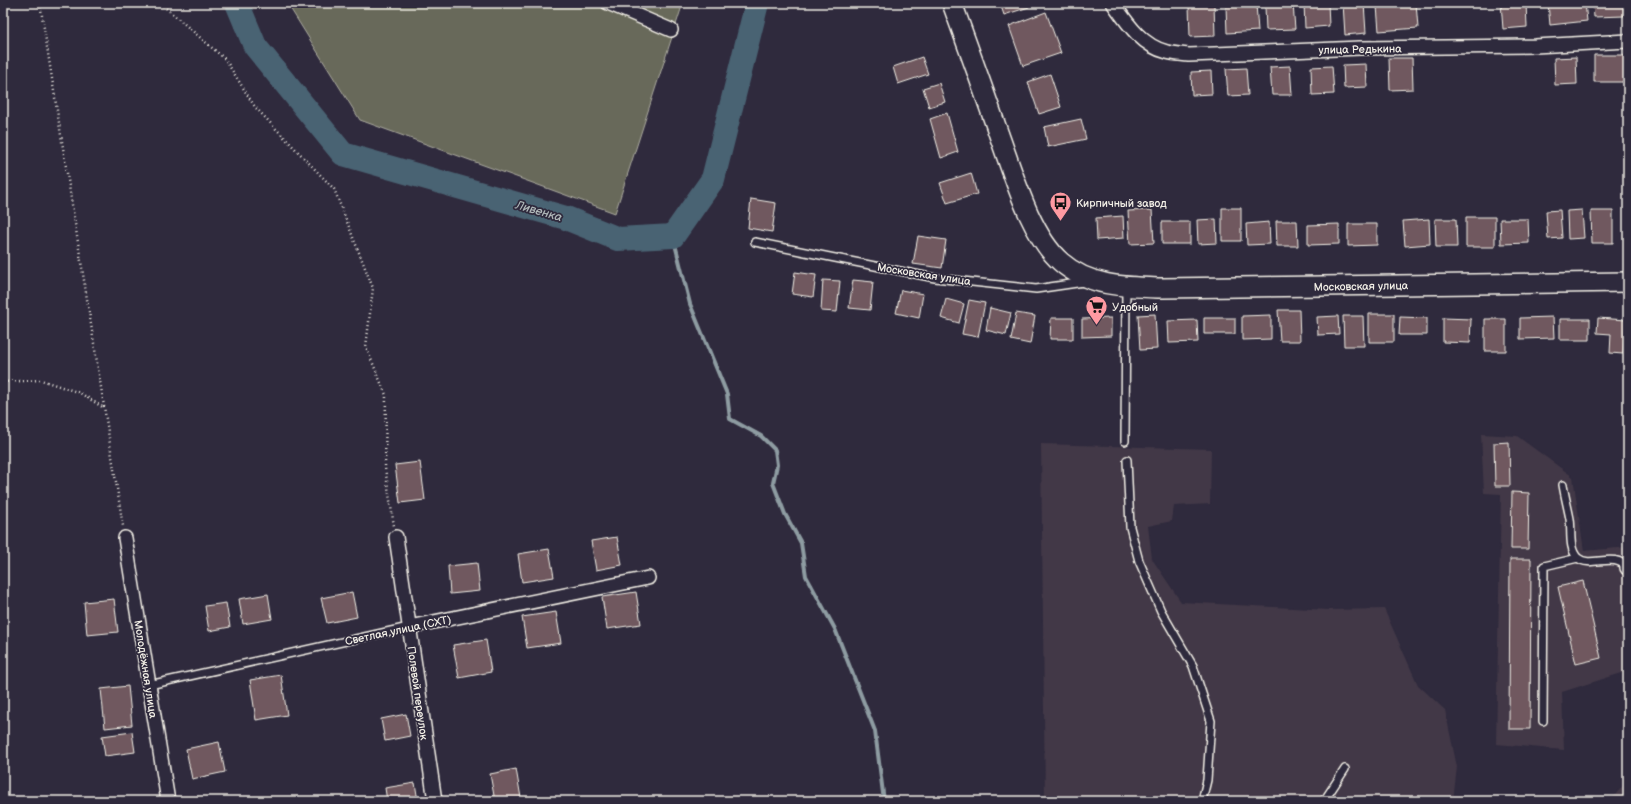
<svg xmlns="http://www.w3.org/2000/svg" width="1631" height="804" viewBox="0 0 1631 804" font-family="'Balsamiq Sans',sans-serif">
	<rect width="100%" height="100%" fill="#2f2a3d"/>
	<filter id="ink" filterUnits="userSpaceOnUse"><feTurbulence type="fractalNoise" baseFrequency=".025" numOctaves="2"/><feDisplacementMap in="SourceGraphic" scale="8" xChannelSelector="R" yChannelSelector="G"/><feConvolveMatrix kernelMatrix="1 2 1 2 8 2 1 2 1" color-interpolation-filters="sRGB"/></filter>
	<g filter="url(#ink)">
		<path fill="#423847" d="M1481 434 1517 436 1573 477 1584 551 1628 547V671L1562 692 1564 750 1496 744 1501 494 1484 493Z
			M1041 444 1211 449 1210 504 1174 506 1172 521 1148 526 1152 559 1181 602 1329 610 1384 609 1418 685 1445 710 1457 767 1453 801H1045Z
			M1628 780V801H1610Z"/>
		<path fill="#67695a" stroke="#aeada1" d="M287 3H683L615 213 360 120Z"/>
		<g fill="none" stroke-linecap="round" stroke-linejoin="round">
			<path stroke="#8e9ca2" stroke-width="4" d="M673 236 690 304 727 394 730 419 761 436 775 450 777 465 773 483 785 514 801 543 806 576 835 629 875 731 884 801"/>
			<path stroke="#4a6373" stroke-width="24" d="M237 3 255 46 343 154 566 218 618 239 673 236 713 179 757 3"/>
		</g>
		<path fill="#6f585e" stroke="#f4f1e8" d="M1000 3H1028L1029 7 1004 15Z
			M1304 3H1328L1329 26 1305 28Z
			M1343 3H1364L1366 33 1345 35Z
			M1416 3 1418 28 1379 31 1377 6Z
			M1501 3H1526L1527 27 1503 29Z
			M1548 3H1585L1587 21 1550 25Z
			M1593 3H1624V16L1594 17Z
			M1256 4 1258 31 1227 33 1226 6Z
			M1293 4 1295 29 1266 30 1265 6Z
			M1189 5H1214L1215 36 1190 37Z
			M1046 12 1061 53 1023 66 1009 26Z
			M1594 55H1625V82H1594Z
			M922 57 928 74 898 84 893 67Z
			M1576 57 1577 84 1555 85 1554 58Z
			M1389 58H1412L1413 89 1390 90Z
			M1366 64 1367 87 1344 88 1343 65Z
			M1290 66 1292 95H1272L1270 67Z
			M1332 66 1334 94 1312 95 1311 67Z
			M1246 68 1248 95 1228 96 1226 69Z
			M1211 71 1212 94 1192 95 1191 72Z
			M1050 74 1061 107 1039 114 1028 82Z
			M939 83 945 102 929 107 923 88Z
			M947 113 958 152 941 158 930 119Z
			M1081 119 1086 139 1048 147 1044 127Z
			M971 173 977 194 947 203 940 183Z
			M751 199 776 203 772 232 748 228Z
			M1222 208H1241V241H1222Z
			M1152 210 1154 243 1130 244 1128 211Z
			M1560 210 1562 238 1548 239 1546 211Z
			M1582 210 1584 238 1568 239 1567 211Z
			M1591 211H1613V243H1592Z
			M1123 216 1124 238 1097 240 1096 218Z
			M1466 217H1495V247H1466Z
			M1216 219 1217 243 1198 244 1197 220Z
			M1429 219 1430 244 1405 246 1403 221Z
			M1435 219H1456L1457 247H1436Z
			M1500 219H1528L1529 243 1501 244Z
			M1276 221H1297L1298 246H1277Z
			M1162 222H1190V244H1162Z
			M1269 222 1270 244 1247 245 1246 224Z
			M1339 224V244L1308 245V225Z
			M1348 224H1377V245L1348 246Z
			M918 236 946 240 942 268 913 264Z
			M795 272 816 275 813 297 792 294Z
			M823 280 840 281 837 312 821 311Z
			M853 280 873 282 870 310 849 308Z
			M901 290 923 294 919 318 896 313Z
			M946 299 964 304 959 323 941 318Z
			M969 300 985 303 978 337 962 334Z
			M990 308 1011 313 1006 335 986 330Z
			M1278 310H1299L1300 341H1280Z
			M1016 313 1035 316 1030 344 1011 340Z
			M1155 314 1157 349 1140 350 1138 315Z
			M1369 314H1394V342H1369Z
			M1271 315V339L1242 340V316Z
			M1338 316 1339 334 1318 335 1317 317Z
			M1343 316H1363L1364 346H1344Z
			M1400 317 1427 318V335H1399Z
			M1553 317 1554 338 1520 339V318Z
			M1051 318H1073V339H1050Z
			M1111 318V336L1082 337V319Z
			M1204 318H1235V334H1204Z
			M1443 318 1471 319 1470 343 1443 342Z
			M1598 318 1626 320 1623 354 1610 353 1611 334 1597 333Z
			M1485 319H1506V351H1485Z
			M1560 319H1590V340H1560Z
			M1197 320 1198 342 1169 343 1168 321Z
			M1509 442 1510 486H1495L1494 443Z
			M420 462 425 500 400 503 395 465Z
			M1512 492 1529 493 1528 549H1511Z
			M617 537 622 565 596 570 591 541Z
			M549 549 554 577 522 582 518 554Z
			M1510 559H1531L1530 729H1509Z
			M477 563 480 591 450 594 448 566Z
			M1583 581 1601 658 1576 664 1558 587Z
			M352 592 357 617 327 623 321 598Z
			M636 592 641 624 607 629 602 597Z
			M268 594 272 619 243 624 239 599Z
			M114 599 118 632 87 635 84 602Z
			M226 603 230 627 209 631 205 606Z
			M556 612 561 643 527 648 522 617Z
			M486 640 491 672 459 678 453 645Z
			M281 675 287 715 256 720 250 680Z
			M128 686 132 725 105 728 101 689Z
			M406 714 410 736 385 741 381 719Z
			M132 732 135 752 105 756 102 736Z
			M219 742 225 772 192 779 186 749Z
			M516 769 521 798 495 801 490 774Z
			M415 783 418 801H387L385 788Z"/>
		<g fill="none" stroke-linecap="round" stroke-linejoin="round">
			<defs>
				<path id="lane" d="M755 242 935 278 1036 289 1084 282
					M1125 441 1126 287
					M1127 460 1130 527 1139 561 1161 611 1193 666 1211 721 1207 780 1202 801
					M1563 485C1565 497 1568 508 1570 519 1572 531 1568 549 1578 558 1591 569 1615 550 1628 569
					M149 685 409 627
					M1543 721 1544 566 1578 558
					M1324 801 1345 769"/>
				<path id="street" d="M608 3 671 30
					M1113 3C1127 23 1142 46 1167 52 1174 54 1182 54 1189 55L1360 48 1535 46 1628 41
					M396 537 435 801
					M125 538 168 801
					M1627 568 1628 567
					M409 627 648 578"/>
				<path id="secondary" d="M952 3C968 47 984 91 999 135 1013 173 1030 235 1061 262 1089 287 1127 287 1162 288L1628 282"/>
			</defs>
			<use href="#lane" stroke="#f4f1e8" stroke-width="10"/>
			<use href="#street" stroke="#f4f1e8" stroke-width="16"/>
			<use href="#secondary" stroke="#f4f1e8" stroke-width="22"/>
			<path stroke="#f4f1e8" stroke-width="2.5" stroke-dasharray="1 3" stroke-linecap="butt" d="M40 3 123 526
				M160 3 225 59 255 107 334 189 373 288 366 347 386 395 385 468 394 526
				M3 382 41 380 80 393 104 408"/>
			<use href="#lane" stroke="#2f2a3d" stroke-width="7"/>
			<use href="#street" stroke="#2f2a3d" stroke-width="13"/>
			<use href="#secondary" stroke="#2f2a3d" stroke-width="19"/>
		</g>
	</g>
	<defs>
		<symbol id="bus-pin" viewBox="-11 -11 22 30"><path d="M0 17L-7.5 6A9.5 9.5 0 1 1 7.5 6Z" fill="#ff9aa2" stroke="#2f2a3d"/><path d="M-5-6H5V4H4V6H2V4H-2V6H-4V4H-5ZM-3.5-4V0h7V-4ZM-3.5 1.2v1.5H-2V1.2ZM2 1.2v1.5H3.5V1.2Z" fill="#111"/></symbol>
		<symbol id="supermarket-pin" viewBox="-11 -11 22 30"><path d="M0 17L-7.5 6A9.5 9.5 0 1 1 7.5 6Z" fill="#ff9aa2" stroke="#2f2a3d"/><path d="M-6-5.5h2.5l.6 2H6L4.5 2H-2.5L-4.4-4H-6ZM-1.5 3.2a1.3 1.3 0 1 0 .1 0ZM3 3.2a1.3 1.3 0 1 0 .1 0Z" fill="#111"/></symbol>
	</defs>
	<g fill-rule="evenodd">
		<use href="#bus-pin" x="1048" y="190" width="25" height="34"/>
		<use href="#supermarket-pin" x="1084" y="294" width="25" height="34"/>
	</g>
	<g text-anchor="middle" stroke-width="3.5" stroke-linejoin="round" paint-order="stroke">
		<g font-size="11" fill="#f4f1e8" stroke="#2f2a3d">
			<text transform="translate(1360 49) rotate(-1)" y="4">улица Редькина</text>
			<text transform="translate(924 274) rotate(9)" y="4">Московская улица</text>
			<text transform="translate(1361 286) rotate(-1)" y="4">Московская улица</text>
			<text transform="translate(398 630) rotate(-12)" y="4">Светлая улица (СХТ)</text>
			<text transform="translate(146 669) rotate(81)" y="4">Молодёжная улица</text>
			<text transform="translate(418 693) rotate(82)" y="4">Полевой переулок</text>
		</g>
		<g font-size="11" fill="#f4f1e8" stroke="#2f2a3d" text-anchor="start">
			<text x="1076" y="207">Кирпичный завод</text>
			<text x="1112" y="311">Удобный</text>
		</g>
		<g font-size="12" font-style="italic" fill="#b0b8b9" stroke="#2f2a3d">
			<text transform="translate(539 211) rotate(16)" y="4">Ливенка</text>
		</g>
	</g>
	<rect width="1631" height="804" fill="none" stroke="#2f2a3d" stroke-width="16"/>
	<rect x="8" y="8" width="1615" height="788" fill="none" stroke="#f4f1e8" stroke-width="1.5" filter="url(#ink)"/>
</svg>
